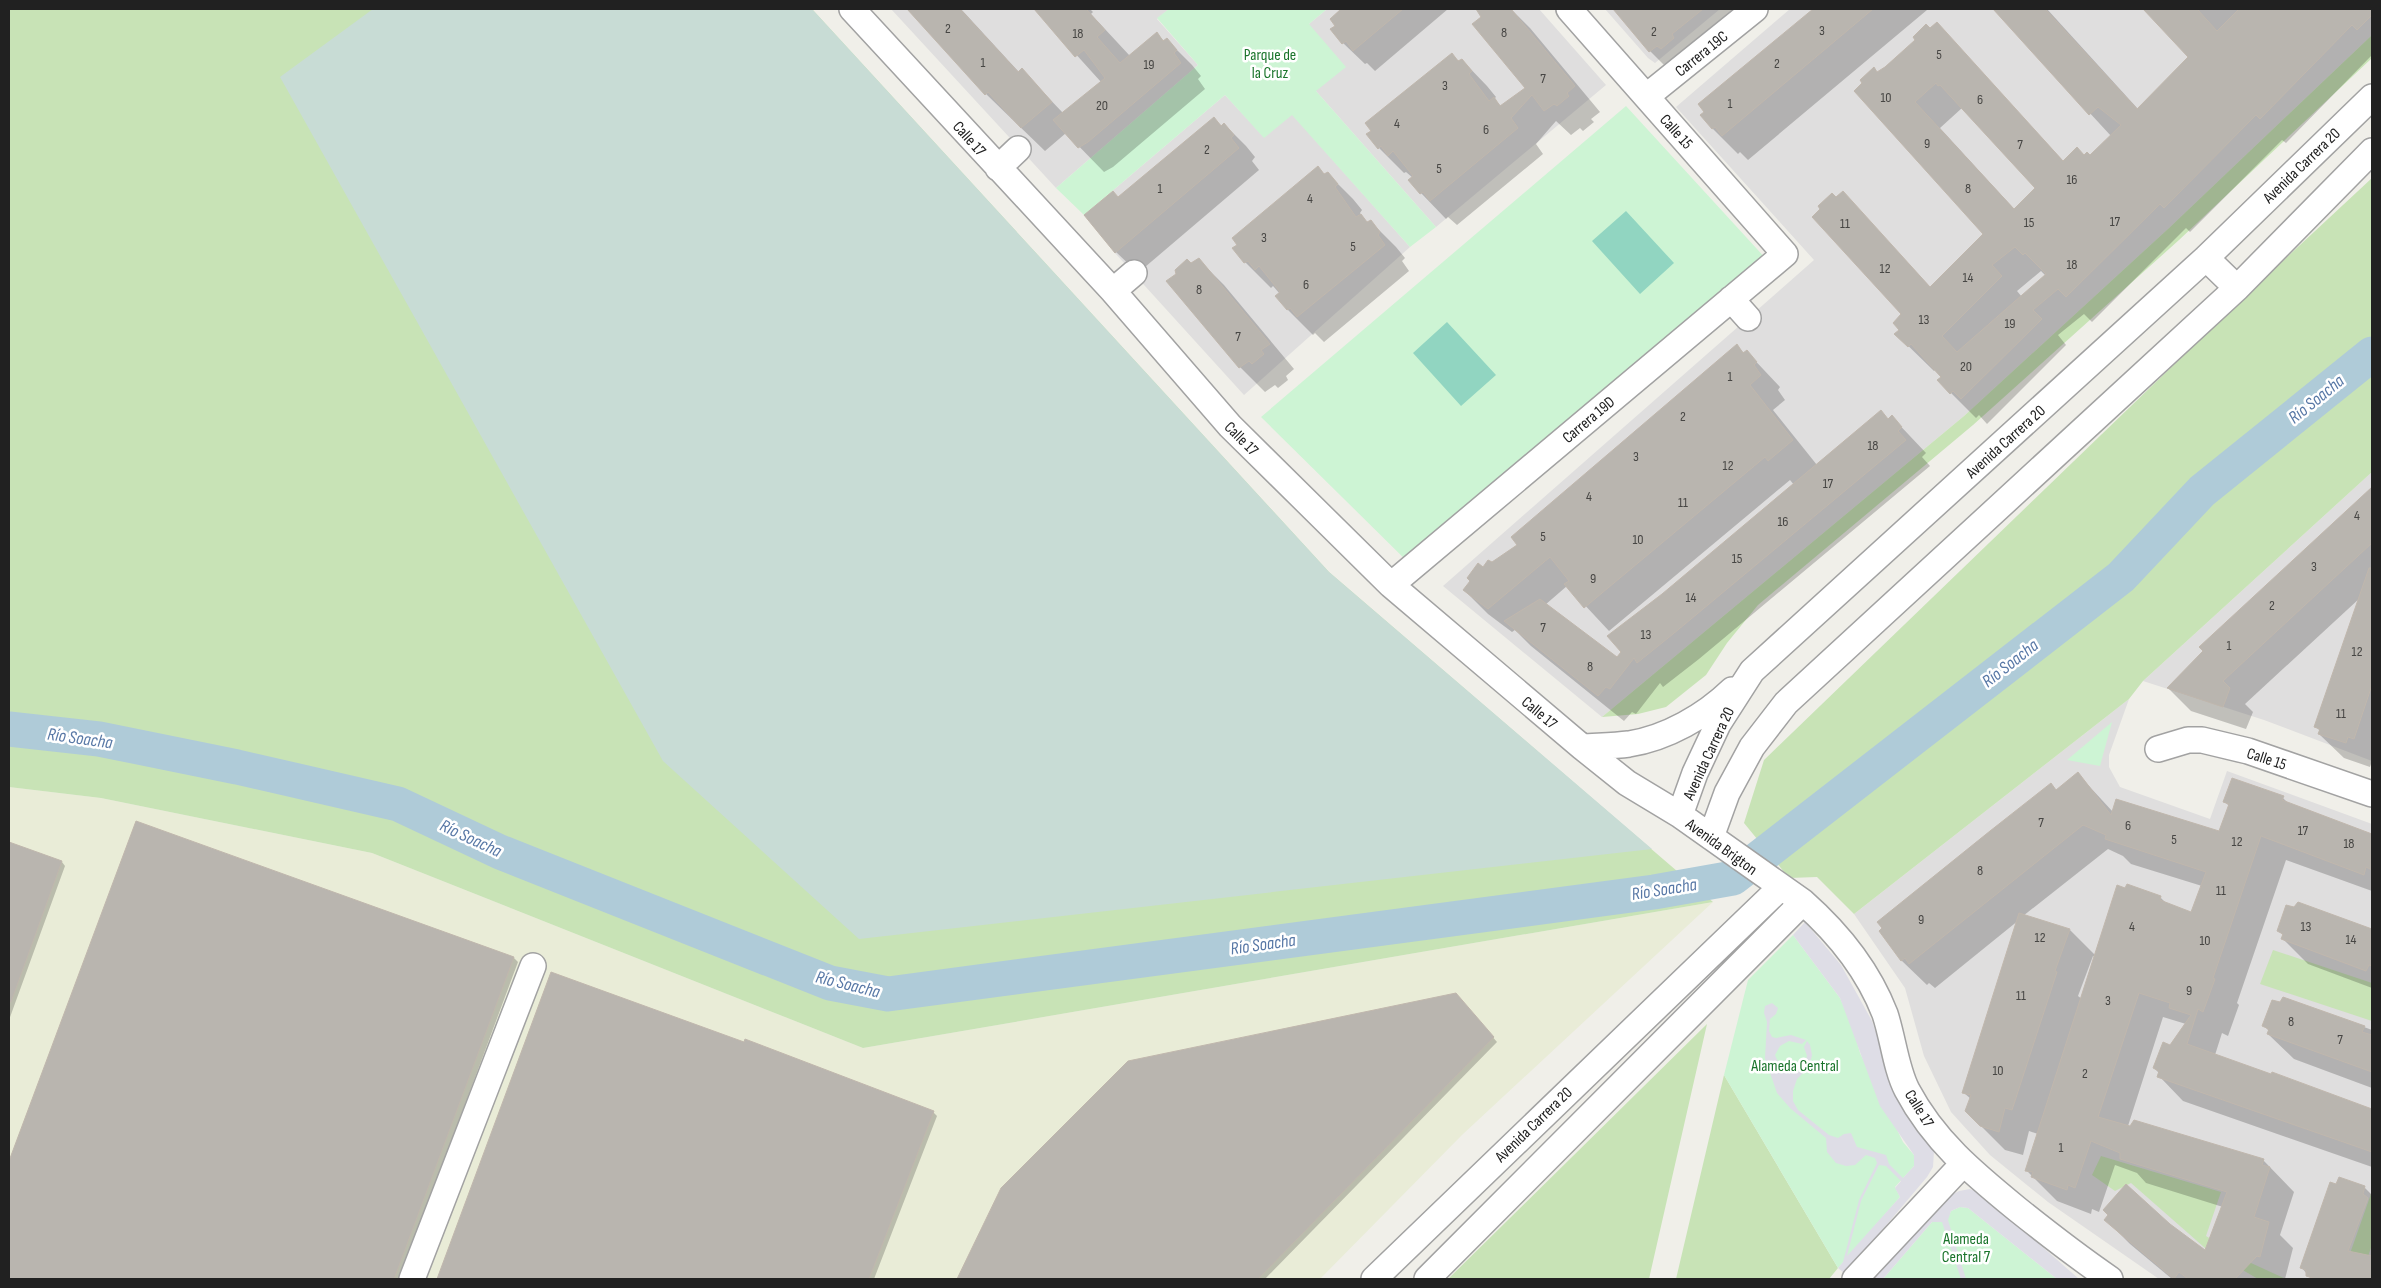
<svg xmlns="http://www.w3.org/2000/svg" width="2381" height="1288" viewBox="0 0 2381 1288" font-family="'Sofia Sans Condensed',sans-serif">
	<rect width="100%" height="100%" fill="#f0efe9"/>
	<path fill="#dfdede" d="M891 9H1169L1157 19 1198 65 1056 188Z
		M1327 9H1539L1606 85 1436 227 1316 91 1309 24Z
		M1605 9H1720L1655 63 1648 58Z
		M1790 9H2372V35L2169 228 1964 416 1602 717 1443 586 1814 260 1676 107Z
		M1225 95 1264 137 1292 114 1410 247 1244 395 1115 253 1084 215Z
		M2372 472V761L2264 720 2143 681Z
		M2129 699 2109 755V767L2120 787 2210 819 2227 771 2372 824V1279H2159L2048 1202 1990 1155 1951 1112 1924 1056 1905 988 1854 914Z"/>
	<path fill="#e9ecd7" d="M9 787 101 798 372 853 863 1048 1713 902 1462 1135 1320 1279H9Z"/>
	<path fill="#c8e3b6" d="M9 9H812L1329 572 1713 902 863 1048 372 853 101 798 9 787Z
		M2372 35V58L2179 240 1973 425 1758 605 1727 643 1706 675 1666 707 1638 714 1602 717 1964 416 2169 228Z
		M2372 178V472L2143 681 2129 699 1854 914 1817 877 1789 878 1744 823 1764 760 2242 299Z
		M2273 950 2372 983V1021L2260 984Z
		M1707 1024 1649 1279H1448Z
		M1724 1075 1838 1268 1829 1279H1676Z
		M2101 1156 2221 1192 2206 1236 2251 1263 2286 1279H2258L2205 1248 2131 1183 2115 1191 2092 1175Z
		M2372 1191V1245L2360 1279H2341Z"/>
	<path fill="#c8dcd5" d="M373 9H812L1329 572 1652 849 859 939 663 761 280 77Z"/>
	<path fill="#cdf4d4" d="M1169 9H1327L1309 24 1346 67 1316 91 1436 227 1410 247 1292 115 1264 138 1225 95 1084 215 1056 188 1198 65 1157 18Z
		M1626 106 1768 261 1421 575 1261 417Z
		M2112 722 2100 766 2067 760Z
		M1793 935 1840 998 1853 1027 1860 1053 1903 1142 1914 1155V1166L1895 1187 1900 1197 1838 1268 1724 1075 1748 980Z
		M1960 1207 1968 1208 2057 1279H1883L1932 1222H1946L1951 1211Z"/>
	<path fill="#91d5c1" d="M1626 211 1674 263 1640 294 1592 241Z
		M1447 322 1496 375 1461 406 1413 353Z"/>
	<path fill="#dedde6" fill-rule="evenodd" d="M1805 922 1841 965 1872 1021 1884 1056 1934 1151 1933 1167 1927 1177 1845 1274 1838 1268 1843 1262 1859 1200 1877 1163 1875 1158 1866 1155 1855 1165 1846 1166 1836 1163 1827 1152 1826 1138 1790 1108 1777 1093 1765 1058 1767 1022 1764 1013 1765 1006 1772 1003 1778 1008 1776 1014 1770 1019 1769 1031 1772 1037 1776 1038 1791 1035 1806 1040 1802 1044 1789 1041 1780 1046 1775 1055 1781 1069 1791 1073 1801 1070 1807 1056 1804 1047 1807 1041 1810 1045 1812 1055 1809 1067 1797 1079 1793 1091V1101L1798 1110 1829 1135 1838 1138 1844 1134 1851 1133 1857 1147 1886 1155 1889 1164 1903 1178 1914 1166V1155L1880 1106 1840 998 1793 935ZM1879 1165 1886 1166 1901 1181 1895 1188 1900 1197 1847 1256 1861 1201Z
		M1970 1189 1982 1194 2079 1279H2057L1968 1208 1960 1207 1951 1211 1948 1220 1966 1279H1961L1942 1222H1932L1883 1279H1874L1932 1212 1948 1197 1959 1191Z"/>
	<path fill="#0003" fill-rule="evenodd" d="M909 9H961L1019 72 1022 70 1063 113 1101 82 1035 9H1090L1093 12 1091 14 1130 56 1157 34 1165 42 1167 40 1192 65 1201 76 1198 79 1205 89 1113 167 1104 172 1066 133 1045 151 986 94Z
		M1343 9H1448L1375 71 1367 63 1365 64 1343 43 1337 26 1331 19Z
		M1487 9H1511L1530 28 1600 112 1591 119 1594 122 1583 131 1580 128 1571 135 1556 121 1536 144 1543 154 1457 225 1448 217 1446 219 1421 193 1410 180 1413 178 1406 172 1404 173 1379 148 1452 55 1460 62 1462 60 1487 86 1496 97 1494 99 1501 106 1527 88 1481 14Z
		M1615 9H1754L1674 75 1650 51Z
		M1814 9 1927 10 1748 160 1740 152 1738 154 1713 129 1701 115 1706 112 1700 104Z
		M1994 9H2047L2138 109 2190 58 2146 9H2372V55L2286 143 2282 140 2190 232 2186 228 2092 322 2084 314 2058 335 2066 345 1987 424 1979 415 1976 418 1938 380 1943 377 1936 369 1934 371 1896 334 1901 330 1903 314 1836 199 1843 193 1931 288 1985 234 1878 73 1937 24 2064 162 2090 157 2111 136ZM1962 108 2036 188 2015 210 1940 128ZM2041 271 2046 276 2022 297 2017 291Z
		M1214 119 1222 126 1224 124 1246 146 1255 157 1252 161 1259 170 1138 273 1116 252 1086 215 1119 198Z
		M1318 168 1325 175 1328 174 1353 199 1362 210 1360 213 1363 219 1368 223 1370 221 1396 247 1405 258 1402 261 1409 271 1324 342 1315 333 1313 335 1288 310 1277 296 1280 294 1273 286 1271 288 1245 262Z
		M1198 259 1224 285 1294 369 1286 376 1288 380 1278 388 1275 385 1265 392 1240 367 1177 274Z
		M1737 346 1744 353 1747 352 1780 387 1778 390 1785 400 1773 410 1817 465 1892 417 1926 453 1922 457 1930 466 1699 659 1663 687 1660 683 1636 714 1632 712 1624 721 1531 646 1515 630 1512 632 1488 614 1464 590 1483 569 1519 545ZM1790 480 1794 485 1663 595 1617 659 1545 605 1567 586 1609 631Z
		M2372 488V587L2367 592 2372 594V761L2370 767 2344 758 2319 734 2320 731 2316 727 2360 598 2245 704 2253 712 2246 729 2191 711 2168 688 2205 651 2201 647Z
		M2078 774 2113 812 2220 833 2230 807 2225 802 2283 798 2290 805 2372 835V891L2286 860 2237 1003 2239 1005 2228 1036 2222 1033 2215 1055 2271 1075 2272 1073 2372 1110V1167L2183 1101 2159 1076 2160 1074 2154 1068 2186 1024 2163 1017 2128 1126 2130 1127 2134 1121 2264 1161 2294 1192 2280 1235 2293 1248 2285 1279H2172L2130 1244 2106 1220 2169 1225 2205 1252 2223 1207 2146 1183 2137 1173 2115 1165 2099 1212 2092 1209 2091 1214 2057 1201 2026 1170 2038 1134 2029 1131 2023 1155 2005 1150 1981 1126 1971 1099 1964 1093 2019 920 1935 988 1929 983 1927 985 1902 961 1880 931 2051 785 2057 791ZM2108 849 2123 856 2131 864 2202 886 2192 913 2167 904 2160 897 2096 956 2070 930 2023 916ZM2093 956 2095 957 2082 999 2078 996Z
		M136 822 514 958 518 962 400 1279H9V1165Z
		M9 843 62 862 65 866 9 1020Z
		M2298 903 2372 930V988L2308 964 2283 939 2284 936 2278 930Z
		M552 973 933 1112 937 1116 874 1279H438Z
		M1460 999 1497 1042 1265 1279H959L1002 1189Z
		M2332 1015 2372 1030V1088L2294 1059 2268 1034 2269 1031 2264 1026Z
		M2364 1187 2372 1195V1279H2311L2302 1268Z"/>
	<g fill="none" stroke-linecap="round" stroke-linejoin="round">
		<path stroke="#afcbd8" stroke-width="35" d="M9 729 99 739 237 767 398 804 500 852 830 983 888 994 1654 892 1733 878 2121 577 2202 491 2372 354"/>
	</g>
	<path fill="#b9b5af" stroke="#c0b7ad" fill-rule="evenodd" d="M907 9H960L1018 72 1022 68 1052 102 1021 128 988 92 985 95Z
		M1034 9H1086L1105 30 1097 37 1120 63 1157 32 1163 41 1167 38 1177 50 1174 53 1181 63 1088 142 1078 148 1053 120 1105 78 1084 50 1075 57Z
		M1341 9H1403L1353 51 1346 41 1342 44 1330 29 1335 26 1330 19Z
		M1476 9H1511L1575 86 1567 93 1569 96 1557 106 1554 104 1544 111 1532 95 1511 118 1518 128 1430 201 1423 192 1420 194 1408 180 1413 176 1393 151 1388 156 1381 146 1378 149 1366 134 1371 131 1365 123 1452 53 1458 61 1462 59 1472 71 1469 74 1489 101 1494 97 1500 106 1525 88 1472 24 1481 17Z
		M1613 9H1703L1672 34 1674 38 1661 49 1657 46 1649 52Z
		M1813 9H1873L1722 136 1715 127 1712 129 1700 115 1704 112 1698 104Z
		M1993 9H2045L2137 109 2188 57 2143 9H2197L2217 31 2239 9H2372V15L2357 30 2352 25 2260 119 2256 115 2164 208 2160 204 2066 297 2058 289 2033 310 2042 319 1961 399 1953 391 1950 394 1937 380 1941 377 1928 363 1911 344 1908 347 1894 334 1899 330 1893 323 1901 314 1812 217 1820 209 1818 206 1832 193 1836 197 1843 191 1930 287 1983 234 1854 91 1862 83 1860 80 1874 67 1877 72 1885 67 1915 40 1913 37 1926 24 1930 28 1937 22 2063 161 2077 147 2084 155 2087 152 2090 155 2121 125 2098 107 2089 115ZM1936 83 1938 86 1940 85 2035 188 2014 209 1915 102ZM2015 247 2023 255 2025 253 2046 274 1957 352 1942 336 2002 276 1992 265Z
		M1214 117 1221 126 1224 123 1234 135 1231 138 1239 148 1115 253 1084 215 1113 191 1118 197Z
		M1318 166 1324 174 1328 172 1338 184 1335 187 1356 217 1361 214 1367 222 1371 220 1380 232 1378 235 1385 245 1297 317 1290 308 1287 310 1275 296 1280 292 1259 266 1255 270 1248 261 1244 263 1232 248 1237 245 1232 238Z
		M1199 258 1270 344 1261 350 1264 354 1252 364 1249 361 1239 368 1166 281 1176 274 1175 270 1187 259 1191 263Z
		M1737 344 1743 353 1747 350 1757 362 1754 365 1761 375 1750 385 1793 440 1768 461 1765 457 1584 608 1564 584 1569 581 1550 557 1488 609 1463 590 1470 581 1467 578 1478 563 1483 567 1488 560 1492 562 1517 545 1511 537Z
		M1881 410 1888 419 1892 415 1902 427 1898 431 1906 440 1673 634 1637 663 1634 658 1610 689 1606 687 1598 696 1504 621 1540 599 1617 657 1621 652 1607 636 1662 594Z
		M2372 487V543L2223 681 2230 688 2223 707 2167 688 2203 651 2199 647Z
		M2369 568H2372V685L2354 739 2348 737 2346 743 2318 734 2320 729 2314 727Z
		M2078 772 2111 815 2116 799 2219 831 2229 804 2223 802 2232 778 2284 796 2282 800 2372 834V870L2366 867 2364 875 2261 836 2213 978 2215 979 2203 1012 2198 1009 2187 1044 2271 1074 2272 1072 2372 1109V1152L2157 1077 2159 1071 2153 1068 2163 1042 2170 1045 2191 1015 2169 1008 2170 1003 2139 993 2098 1117 2130 1126 2134 1120 2264 1159 2262 1165 2270 1167 2254 1217 2269 1222 2260 1257 2257 1256 2235 1279H2188L2179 1272 2174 1279 2104 1220 2108 1215 2103 1210 2126 1184 2170 1224 2205 1250 2227 1192 2120 1159V1153L2091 1141 2075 1188 2068 1185 2067 1190 2031 1177 2033 1172 2025 1171 2117 885 2125 888 2127 884 2161 896 2160 900 2191 912 2206 872 2105 839 2106 835 2083 825 1909 964 1905 958 1901 961 1879 931 1882 928 1877 922 1990 831 2051 783 2056 790Z
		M136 821 514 957 394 1279H9V1161Z
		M9 842 62 861 11 1002H9Z
		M2298 902 2372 929V966L2369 965 2366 971 2281 939 2283 934 2277 931 2286 905 2294 907Z
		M2019 913 2070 929 2055 971 2057 972 2012 1110 2005 1108 1999 1132 1980 1126 1965 1111 1971 1095 1962 1093Z
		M551 972 744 1042 745 1039 934 1111 869 1279H437Z
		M1456 993 1494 1037 1258 1279H957L1001 1188 1128 1061Z
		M2283 997 2365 1026 2362 1032 2372 1035V1072L2267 1034 2269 1029 2262 1026 2272 1000 2280 1002Z
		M2339 1177 2365 1186 2363 1194 2368 1198 2348 1251 2372 1256V1279H2316L2306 1276V1270L2300 1268 2330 1182 2336 1184Z"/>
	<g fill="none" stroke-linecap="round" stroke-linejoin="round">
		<defs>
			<path id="minor" d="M852 9 1113 291 1230 426 1391 585 1582 747 1627 783 1680 815 1803 902C1838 933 1868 970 1885 1014 1893 1038 1896 1069 1907 1090 1934 1141 1973 1173 2017 1209 2047 1233 2078 1257 2110 1279
				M1647 96 1755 9
				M998 168 1018 149
				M2206 258 2237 288
				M1113 291 1134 273
				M1731 299 1748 318
				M1391 585 1785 254 1569 9
				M1582 747C1598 746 1614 746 1629 744 1667 738 1705 716 1732 690
				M2158 749 2188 740H2202L2248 751 2372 794
				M1680 815 1695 773 1718 724 1752 671 2206 258 2372 97
				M1711 837 1727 793 1752 747 1786 703 2237 288 2372 151
				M412 1279 533 966
				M1374 1279 1781 887
				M1427 1279 1803 902
				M1855 1279 1962 1165"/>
		</defs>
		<use href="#minor" stroke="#a2a2a2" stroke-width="28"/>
		<use href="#minor" stroke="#fff" stroke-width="25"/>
	</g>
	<g text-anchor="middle" stroke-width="5" stroke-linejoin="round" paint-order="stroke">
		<g font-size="14" fill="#474644">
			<text x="948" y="33">2</text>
			<text x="1822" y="35">3</text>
			<text x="1654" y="36">2</text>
			<text x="1504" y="37">8</text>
			<text x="1078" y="38">18</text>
			<text x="1939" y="59">5</text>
			<text x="983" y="67">1</text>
			<text x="1777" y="68">2</text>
			<text x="1149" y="69">19</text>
			<text x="1543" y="83">7</text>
			<text x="1445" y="90">3</text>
			<text x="1886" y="102">10</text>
			<text x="1980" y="104">6</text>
			<text x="1730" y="108">1</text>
			<text x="1102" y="110">20</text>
			<text x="1397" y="128">4</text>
			<text x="1486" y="134">6</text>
			<text x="1927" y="148">9</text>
			<text x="2020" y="149">7</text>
			<text x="1207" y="154">2</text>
			<text x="1439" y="173">5</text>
			<text x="2072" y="184">16</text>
			<text x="1160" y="193">1</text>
			<text x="1968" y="193">8</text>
			<text x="1310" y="203">4</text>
			<text x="2115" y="226">17</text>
			<text x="2029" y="227">15</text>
			<text x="1845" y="228">11</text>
			<text x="1264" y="242">3</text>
			<text x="1353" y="251">5</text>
			<text x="2072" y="269">18</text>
			<text x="1885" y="273">12</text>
			<text x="1968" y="282">14</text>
			<text x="1306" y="289">6</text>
			<text x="1199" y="294">8</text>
			<text x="1924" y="324">13</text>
			<text x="2010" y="328">19</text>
			<text x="1238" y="341">7</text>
			<text x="1966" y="371">20</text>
			<text x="1730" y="381">1</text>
			<text x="1683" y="421">2</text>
			<text x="1873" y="450">18</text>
			<text x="1636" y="461">3</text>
			<text x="1728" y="470">12</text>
			<text x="1828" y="488">17</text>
			<text x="1589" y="501">4</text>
			<text x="1683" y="507">11</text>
			<text x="2357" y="520">4</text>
			<text x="1783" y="526">16</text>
			<text x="1543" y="541">5</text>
			<text x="1638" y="544">10</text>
			<text x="1737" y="563">15</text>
			<text x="2314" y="571">3</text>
			<text x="1593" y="583">9</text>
			<text x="1691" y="602">14</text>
			<text x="2272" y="610">2</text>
			<text x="1543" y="632">7</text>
			<text x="1646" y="639">13</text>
			<text x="2229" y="650">1</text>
			<text x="2357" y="656">12</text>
			<text x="1590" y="671">8</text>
			<text x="2341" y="718">11</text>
			<text x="2041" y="827">7</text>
			<text x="2128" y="830">6</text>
			<text x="2303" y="835">17</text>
			<text x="2174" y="844">5</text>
			<text x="2237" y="846">12</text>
			<text x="2349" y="848">18</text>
			<text x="1980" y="875">8</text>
			<text x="2221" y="895">11</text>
			<text x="1921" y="924">9</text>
			<text x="2132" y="931">4</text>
			<text x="2306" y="931">13</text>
			<text x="2040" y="942">12</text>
			<text x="2351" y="944">14</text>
			<text x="2205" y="945">10</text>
			<text x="2189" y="995">9</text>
			<text x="2021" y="1000">11</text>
			<text x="2108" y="1005">3</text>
			<text x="2291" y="1026">8</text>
			<text x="2340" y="1044">7</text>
			<text x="1998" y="1075">10</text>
			<text x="2085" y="1078">2</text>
			<text x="2061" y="1152">1</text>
		</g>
		<g font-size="16" fill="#212121" stroke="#fff">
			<text transform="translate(1701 53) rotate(-39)" y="6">Carrera 19C</text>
			<text transform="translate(1677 131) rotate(48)" y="6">Calle 15</text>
			<text transform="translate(970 138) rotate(48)" y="6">Calle 17</text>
			<text transform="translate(2301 165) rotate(-44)" y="6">Avenida Carrera 20</text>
			<text transform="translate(1588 419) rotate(-40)" y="6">Carrera 19D</text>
			<text transform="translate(1242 438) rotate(45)" y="6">Calle 17</text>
			<text transform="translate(2005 441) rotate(-42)" y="6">Avenida Carrera 20</text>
			<text transform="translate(1540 712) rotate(40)" y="6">Calle 17</text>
			<text transform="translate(1708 753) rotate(-65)" y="6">Avenida Carrera 20</text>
			<text transform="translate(2267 758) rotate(18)" y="6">Calle 15</text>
			<text transform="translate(1722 846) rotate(36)" y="6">Avenida Brigton</text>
			<text transform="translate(1920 1108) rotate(58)" y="6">Calle 17</text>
			<text transform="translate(1533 1124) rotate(-44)" y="6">Avenida Carrera 20</text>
		</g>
		<g font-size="16" fill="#1a742b" stroke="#fff">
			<text x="1270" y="60">Parque de<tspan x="1270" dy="18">la Cruz</tspan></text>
			<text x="1795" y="1071">Alameda Central</text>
			<text x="1966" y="1244">Alameda<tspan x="1966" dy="18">Central 7</tspan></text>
		</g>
		<g font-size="18" font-style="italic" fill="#5878a6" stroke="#fff">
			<text transform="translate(2316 399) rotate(-39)" y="6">Río Soacha</text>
			<text transform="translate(2010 663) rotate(-38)" y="6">Río Soacha</text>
			<text transform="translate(80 738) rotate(8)" y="6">Río Soacha</text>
			<text transform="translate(471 838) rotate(25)" y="6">Río Soacha</text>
			<text transform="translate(1664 889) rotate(-9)" y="6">Río Soacha</text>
			<text transform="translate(1263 944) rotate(-8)" y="6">Río Soacha</text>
			<text transform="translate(848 984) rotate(14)" y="6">Río Soacha</text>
		</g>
	</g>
	<rect width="2381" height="1288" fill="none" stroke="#212121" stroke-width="20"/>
</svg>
